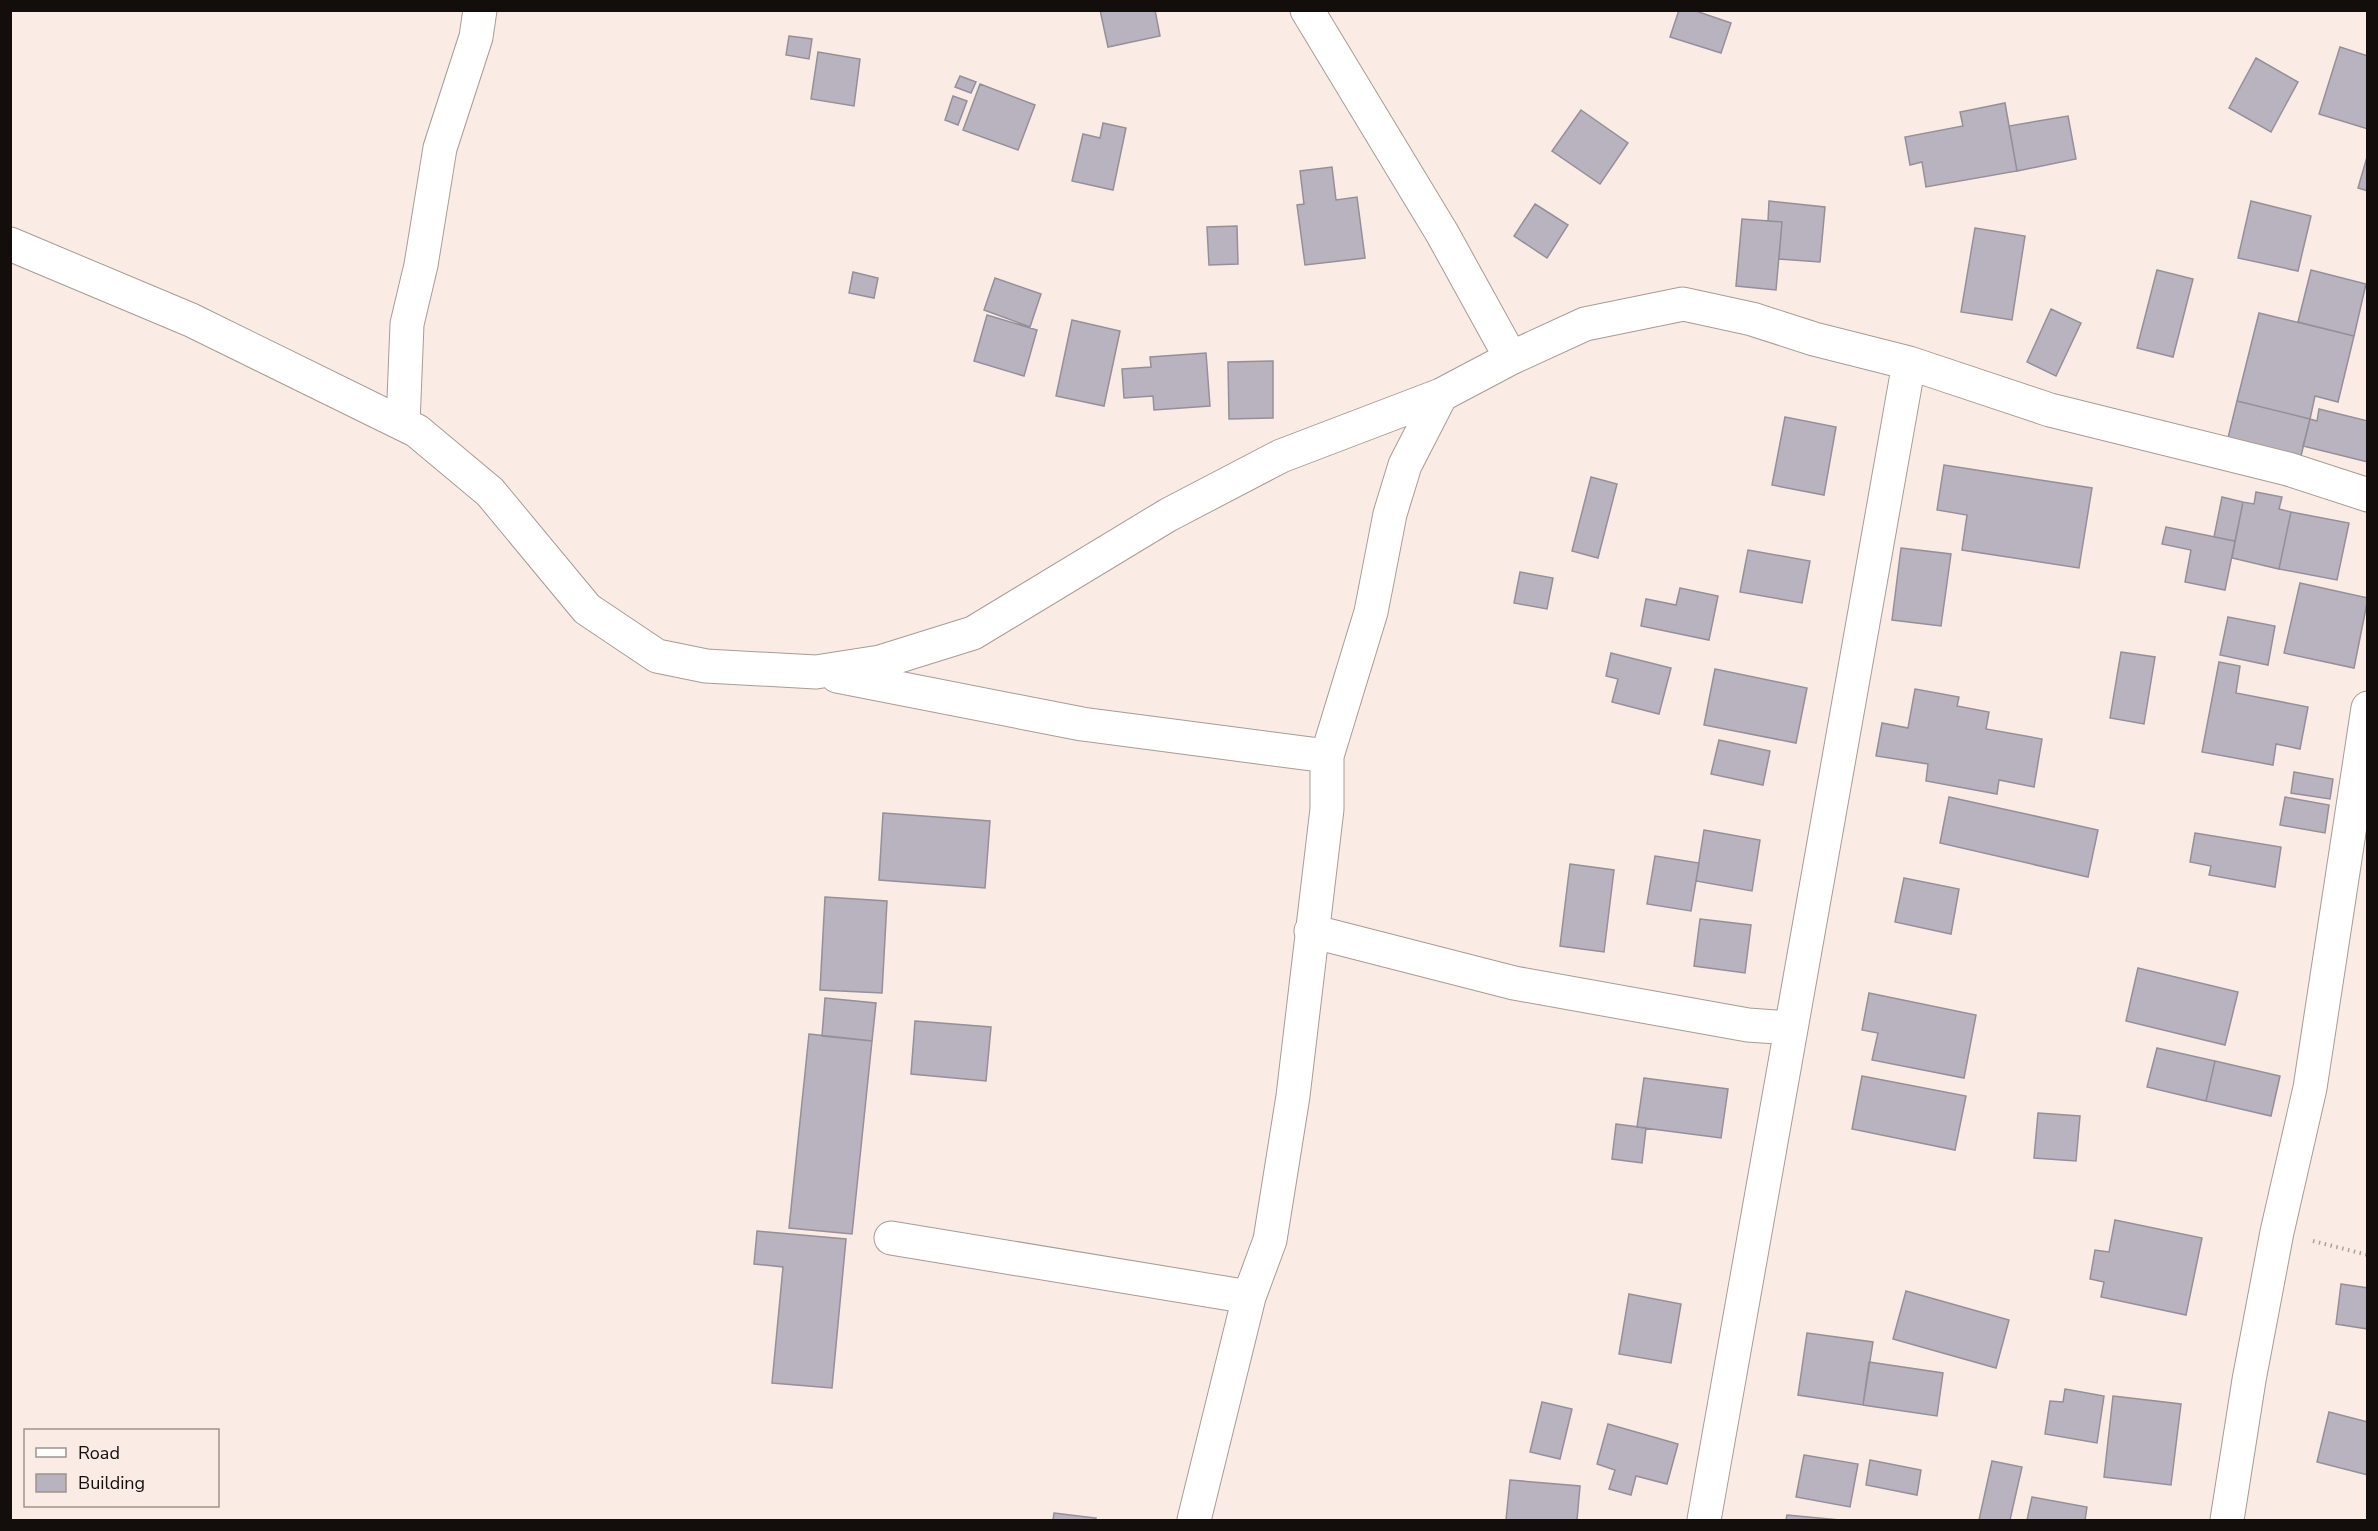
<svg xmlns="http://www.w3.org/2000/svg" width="2378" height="1531" viewBox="0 0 2378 1531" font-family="'Nunito Sans',sans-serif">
	<rect width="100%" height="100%" fill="#faece5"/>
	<path fill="#b8b3be" stroke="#958f9a" stroke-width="1.5" d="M1100 10H1155L1160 36 1108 47Z
		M1679 10H1693L1731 23 1721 53 1670 37Z
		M789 36 812 39 809 59 786 55Z
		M2340 47 2368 56V129L2319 114Z
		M818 52 860 59 854 106 811 99Z
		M2256 58 2298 82 2271 132 2229 108Z
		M960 76 976 82 971 93 955 87Z
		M980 84 1035 105 1018 150 963 130Z
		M953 96 967 101 958 125 945 120Z
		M2005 103 2017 171 1926 187 1922 162 1910 165 1905 137 1963 126 1960 112Z
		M1581 110 1628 143 1600 184 1552 151Z
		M2068 116 2076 159 2017 171 2009 126Z
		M1103 123 1126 128 1113 190 1072 181 1083 134 1100 138Z
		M2367 157H2368V191L2358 188Z
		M1332 167 1336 200 1357 197 1365 258 1305 265 1297 205 1304 204 1300 171Z
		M1769 201 1825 207 1820 262 1779 259 1782 222 1768 221Z
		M2251 201 2311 216 2298 271 2238 258Z
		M1535 204 1568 225 1547 258 1514 236Z
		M1742 219 1782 222 1776 290 1736 286Z
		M1237 226 1238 264 1209 265 1207 227Z
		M1975 228 2025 236 2012 320 1961 312Z
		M2157 270 2193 279 2173 357 2137 348Z
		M2311 270 2366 284 2354 336 2298 322Z
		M853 272 878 278 874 298 849 293Z
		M995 278 1041 294 1030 327 984 310Z
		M2051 309 2081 323 2056 376 2027 362Z
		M2259 313 2354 336 2338 402 2315 396 2310 419 2237 401Z
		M987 315 1037 330 1024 376 974 361Z
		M1072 320 1120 331 1104 406 1056 396Z
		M1206 353 1210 406 1154 410 1153 396 1124 398 1122 369 1151 367 1150 357Z
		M1273 361V418L1229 419 1228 362Z
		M2237 401 2310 419 2300 460 2227 442Z
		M2319 409 2368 421V462L2303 446 2310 419 2317 421Z
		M1785 417 1836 427 1824 495 1772 485Z
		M1944 465 2092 488 2079 568 1962 550 1967 515 1937 510Z
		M1591 477 1617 484 1598 558 1572 551Z
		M2256 492 2282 497 2279 509 2291 512 2279 569 2232 558 2243 502 2254 504Z
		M2222 497 2243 502 2235 541 2214 537Z
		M2291 512 2349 523 2337 580 2279 569Z
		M2166 527 2235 541 2225 590 2185 582 2191 550 2162 544Z
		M1901 548 1951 554 1941 626 1892 620Z
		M1748 550 1810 561 1802 603 1740 592Z
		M1520 572 1553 578 1547 609 1514 603Z
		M2300 583 2368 598 2354 668 2284 653Z
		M1680 588 1718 596 1709 640 1641 626 1646 599 1676 605Z
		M2228 617 2275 626 2268 665 2220 655Z
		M2121 652 2155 657 2144 724 2110 718Z
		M1611 653 1671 668 1659 714 1612 702 1618 679 1606 676Z
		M2219 662 2240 666 2236 693 2308 707 2300 749 2276 744 2273 765 2202 752Z
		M1715 669 1807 688 1796 743 1704 725Z
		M1915 689 1959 697 1957 706 1989 712 1986 729 2042 739 2034 787 1999 780 1997 794 1926 781 1928 764 1876 756 1882 723 1908 728Z
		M1719 740 1770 751 1763 785 1711 774Z
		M2294 772 2333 779 2330 799 2291 793Z
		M1949 797 2098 830 2088 877 1940 843Z
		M2285 797 2329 805 2325 833 2280 825Z
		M883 813 990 821 985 888 879 880Z
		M1704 830 1760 840 1752 891 1696 881Z
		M2195 833 2281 847 2275 887 2209 875 2211 866 2190 862Z
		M1655 856 1699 863 1691 911 1647 904Z
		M1570 864 1614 870 1604 952 1560 946Z
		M1904 878 1959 889 1951 934 1895 922Z
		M825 897 887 901 882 993 820 990Z
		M1700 919 1751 925 1745 973 1694 966Z
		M2138 968 2238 992 2225 1045 2126 1021Z
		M1869 993 1976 1015 1964 1078 1872 1060 1878 1033 1862 1030Z
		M825 998 876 1003 872 1041 822 1036Z
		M915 1021 991 1027 986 1081 911 1074Z
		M809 1034 872 1041 852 1234 789 1228Z
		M2157 1048 2215 1061 2206 1101 2147 1087Z
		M2215 1061 2280 1076 2271 1116 2206 1101Z
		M1862 1076 1966 1096 1955 1150 1852 1129Z
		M1644 1078 1728 1089 1721 1138 1637 1127Z
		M2038 1113 2080 1116 2076 1161 2034 1158Z
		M1616 1124 1646 1128 1642 1163 1612 1159Z
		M2115 1220 2202 1238 2186 1315 2101 1297 2104 1282 2090 1279 2095 1250 2109 1252Z
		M757 1231 846 1239 832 1388 772 1383 783 1267 754 1264Z
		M2341 1284 2368 1288V1329L2336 1324Z
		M1906 1291 2009 1320 1996 1368 1893 1339Z
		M1629 1294 1681 1304 1671 1363 1619 1354Z
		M1807 1333 1873 1342 1863 1405 1798 1395Z
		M1869 1362 1943 1373 1937 1416 1863 1405Z
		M2065 1389 2104 1396 2097 1443 2045 1434 2050 1401 2063 1402Z
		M2113 1396 2181 1404 2171 1485 2104 1477Z
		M1542 1402 1572 1409 1560 1459 1530 1452Z
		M2329 1412 2368 1422V1475L2317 1462Z
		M1608 1424 1678 1444 1667 1484 1636 1476 1631 1495 1609 1489 1615 1470 1597 1464Z
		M1804 1455 1858 1464 1850 1507 1796 1497Z
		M1870 1460 1921 1470 1917 1495 1866 1485Z
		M1992 1461 2022 1467 2010 1520H1979Z
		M1510 1480 1580 1486 1577 1520H1506Z
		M2032 1497 2087 1507 2085 1520H2027Z
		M1054 1513 1096 1518 1095 1520H1053Z
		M1787 1515 1840 1520H1786Z"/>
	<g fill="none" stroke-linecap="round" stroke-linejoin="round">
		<defs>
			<path id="minor" d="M1307 10 1442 233 1511 358
				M10 244 191 320 417 431 490 492 587 609 657 656 706 666 816 672 880 662 973 633 1168 515 1281 456 1441 395
				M403 424 407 324 421 265 440 148 476 37 480 10
				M837 676 1082 724 1327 756
				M1311 931 1514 983 1748 1025 1791 1028
				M891 1238 1249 1297
				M1194 1520 1249 1297 1270 1240 1293 1096 1327 809V756L1371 612 1390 514 1405 465 1441 395 1511 358 1585 324 1683 304 1752 319 1814 339 1909 363 2050 410 2288 469 2368 495
				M1704 1520 1909 363
				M2227 1520 2249 1380 2277 1232 2310 1088 2368 708"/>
		</defs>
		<use href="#minor" stroke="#a89b95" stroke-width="35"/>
		<path stroke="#aba09b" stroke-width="4" stroke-dasharray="1.5 4.5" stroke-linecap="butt" d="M2313 1241 2368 1255"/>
		<use href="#minor" stroke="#fff" stroke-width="33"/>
	</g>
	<rect width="2378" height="1531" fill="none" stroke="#130e0c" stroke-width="24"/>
	<rect x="24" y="1429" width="195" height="78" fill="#faece5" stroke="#9e938e" stroke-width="1.5"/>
	<rect x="36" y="1448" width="30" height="9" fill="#ffffff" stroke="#9e938e" stroke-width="1.5"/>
	<text x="78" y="1459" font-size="18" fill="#130e0c">Road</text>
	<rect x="36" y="1474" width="30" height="18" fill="#b8b3be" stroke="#9e938e" stroke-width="1.5"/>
	<text x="78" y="1489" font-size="18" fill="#130e0c">Building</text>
</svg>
